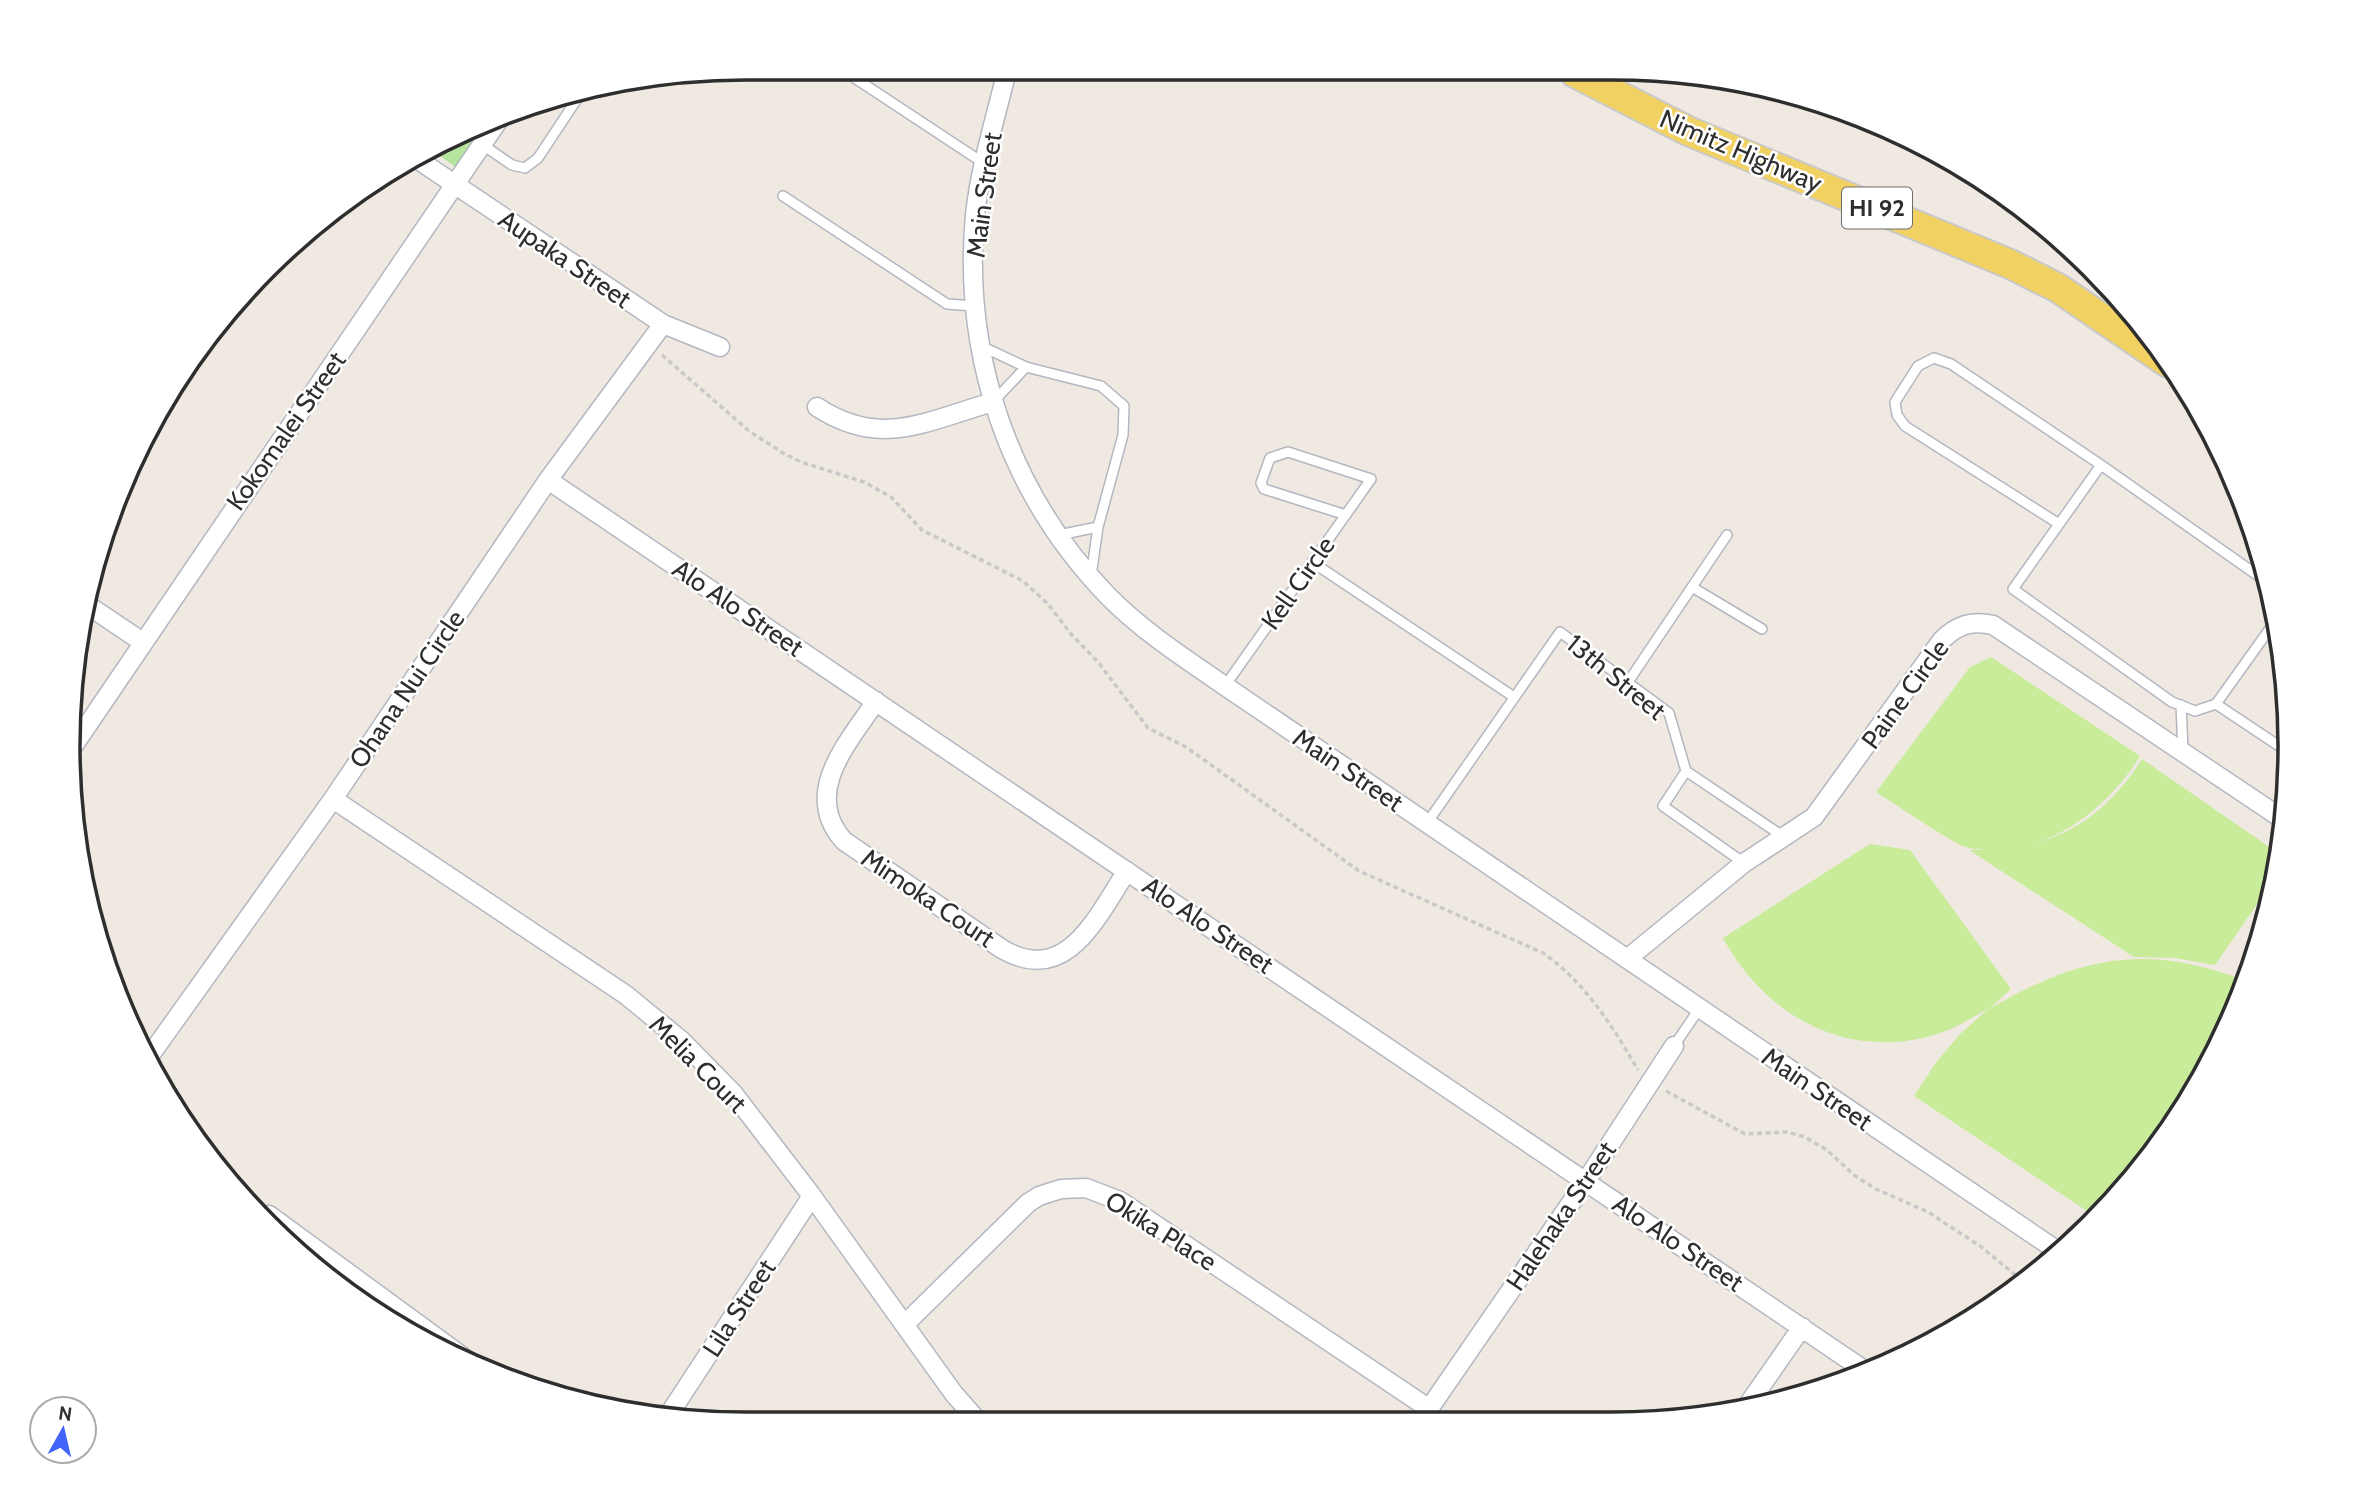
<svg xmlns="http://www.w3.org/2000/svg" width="2359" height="1493" viewBox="0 0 2359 1493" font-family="Cabin,sans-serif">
	<rect width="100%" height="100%" fill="#efe9e1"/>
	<path fill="#b6e59e" d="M495 121 464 173 433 151Z"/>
	<path fill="#c9ec9a" d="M1991 657 2140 756C2105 813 2040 861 1969 848 1954 845 1894 803 1876 792L1970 667Z
		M2142 759 2278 853 2275 878 2215 965 2175 958 2134 957 1969 850C2047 852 2100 825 2142 759Z
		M1870 844 1910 850 2011 989 1989 1009C2078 957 2146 942 2246 981L2221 1047 2150 1160 2096 1217 1914 1096 1935 1064 1960 1034 1989 1008C1975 1016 1961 1025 1946 1031 1854 1065 1767 1019 1723 938Z"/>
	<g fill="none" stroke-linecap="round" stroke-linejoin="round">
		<defs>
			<path id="lane" d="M841 69 985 164
				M483 145 512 165 525 168 538 158 579 96
				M783 196 947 304 975 306
				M981 346 1026 367 1101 386 1124 406 1123 435 1098 527 1091 576
				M994 401 1026 367
				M2059 524 1905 426 1897 415 1895 402 1918 366 1934 358 1951 364 2101 465
				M1059 535 1098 527
				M1312 562 1514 697
				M2267 582 2101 465 2013 589 2172 702 2195 711 2216 704 2276 620
				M1692 587 1762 629
				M1628 682 1727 535
				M1225 686 1371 479 1288 452 1270 458 1261 483 1264 489 1346 515
				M2216 704 2288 752
				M2181 705 2183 750
				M1686 771 1663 806 1744 863
				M1427 823 1560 632 1669 713 1686 771 1784 837
				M1674 1046 1699 1009"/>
			<path id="street" d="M1007 70C996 117 980 167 975 215 962 356 1009 493 1107 595 1141 630 1184 658 1225 686L2062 1254
				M417 159 663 324 720 347
				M817 407C881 449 926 421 993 402
				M548 480 1867 1372
				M89 606 141 641
				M876 701C848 743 801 793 844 841L1002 949C1067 987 1097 916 1127 871
				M74 745 500 118
				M333 799 626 995 682 1041 733 1093 812 1196 954 1394 977 1420
				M1627 959 1744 863 1814 817 1942 640C1957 625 1972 620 1993 625L2284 820
				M151 1054 333 799 548 480 663 324
				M269 1215 478 1368
				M905 1324 1028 1203 1039 1196 1061 1189 1086 1188 1120 1201 1428 1408
				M1745 1409 1802 1327
				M666 1419 812 1196
				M1420 1422 1586 1181 1674 1046"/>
			<path id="primary" d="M1575 73 1688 131 2010 264 2058 288 2168 363"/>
		</defs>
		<use href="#lane" stroke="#b4b7c1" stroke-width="12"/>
		<use href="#street" stroke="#b4b7c1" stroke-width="21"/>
		<use href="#primary" stroke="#c9c9c9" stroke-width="32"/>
		<path stroke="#c9c9c9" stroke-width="3.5" stroke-dasharray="5 3.5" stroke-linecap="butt" d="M662 355 749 431 783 453 801 462 864 482 891 497 922 530 1023 581 1048 604 1071 634 1098 662 1148 728 1186 747 1359 871 1543 953C1585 982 1613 1027 1638 1070
			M1666 1091 1745 1134 1787 1132 1805 1137 1827 1150 1855 1176 1876 1189 1928 1212 1980 1246 2023 1281"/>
		<use href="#lane" stroke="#fff" stroke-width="9"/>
		<use href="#street" stroke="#fff" stroke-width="18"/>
		<use href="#primary" stroke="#f2d163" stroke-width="28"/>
	</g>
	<g text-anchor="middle" stroke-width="5" stroke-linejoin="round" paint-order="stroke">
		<rect fill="#fff" stroke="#6d6d6d" stroke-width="2" x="1842" y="187.5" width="70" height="41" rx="5"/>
		<g font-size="24" font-weight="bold" fill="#2e2e2e">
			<text x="1877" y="216">HI 92</text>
		</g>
		<g font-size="26" fill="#2e2e2e" stroke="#fff">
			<text transform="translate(1741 151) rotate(23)" y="9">Nimitz Highway</text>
			<text transform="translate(984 195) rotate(-82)" y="9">Main Street</text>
			<text transform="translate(565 259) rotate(34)" y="9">Aupaka Street</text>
			<text transform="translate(286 431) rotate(-55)" y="9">Kokomalei Street</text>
			<text transform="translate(1298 583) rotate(-55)" y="9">Kell Circle</text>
			<text transform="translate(738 608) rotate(34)" y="9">Alo Alo Street</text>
			<text transform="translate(1616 677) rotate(39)" y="9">13th Street</text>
			<text transform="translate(407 689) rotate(-56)" y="9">Ohana Nui Circle</text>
			<text transform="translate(1905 694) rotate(-54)" y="9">Paine Circle</text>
			<text transform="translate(1348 770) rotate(34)" y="9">Main Street</text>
			<text transform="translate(928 898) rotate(34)" y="9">Mimoka Court</text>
			<text transform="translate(1208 925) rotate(34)" y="9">Alo Alo Street</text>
			<text transform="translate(698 1064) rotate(45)" y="9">Melia Court</text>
			<text transform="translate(1817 1089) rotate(34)" y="9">Main Street</text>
			<text transform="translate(1561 1216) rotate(-56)" y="9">Halehaka Street</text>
			<text transform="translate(1161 1231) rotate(32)" y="9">Okika Place</text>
			<text transform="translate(1678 1243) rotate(34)" y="9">Alo Alo Street</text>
			<text transform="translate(739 1308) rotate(-57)" y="9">Lila Street</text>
		</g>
	</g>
	<path d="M0 0H2359V1493H0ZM746 80H1612A666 666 0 0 1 2278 746V746A666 666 0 0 1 1612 1412H746A666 666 0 0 1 80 746V746A666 666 0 0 1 746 80Z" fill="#fff" fill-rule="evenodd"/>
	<path fill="none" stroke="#2e2e2e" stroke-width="3.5" d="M746 80H1612A666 666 0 0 1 2278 746V746A666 666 0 0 1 1612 1412H746A666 666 0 0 1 80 746V746A666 666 0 0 1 746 80Z"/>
	<g transform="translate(63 1430) rotate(8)"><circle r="33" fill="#ffffff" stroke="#ababab" stroke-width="2"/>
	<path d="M0-5L12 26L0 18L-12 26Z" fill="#4264fb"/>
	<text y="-10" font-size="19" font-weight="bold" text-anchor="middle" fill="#2e2e2e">N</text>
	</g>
</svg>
